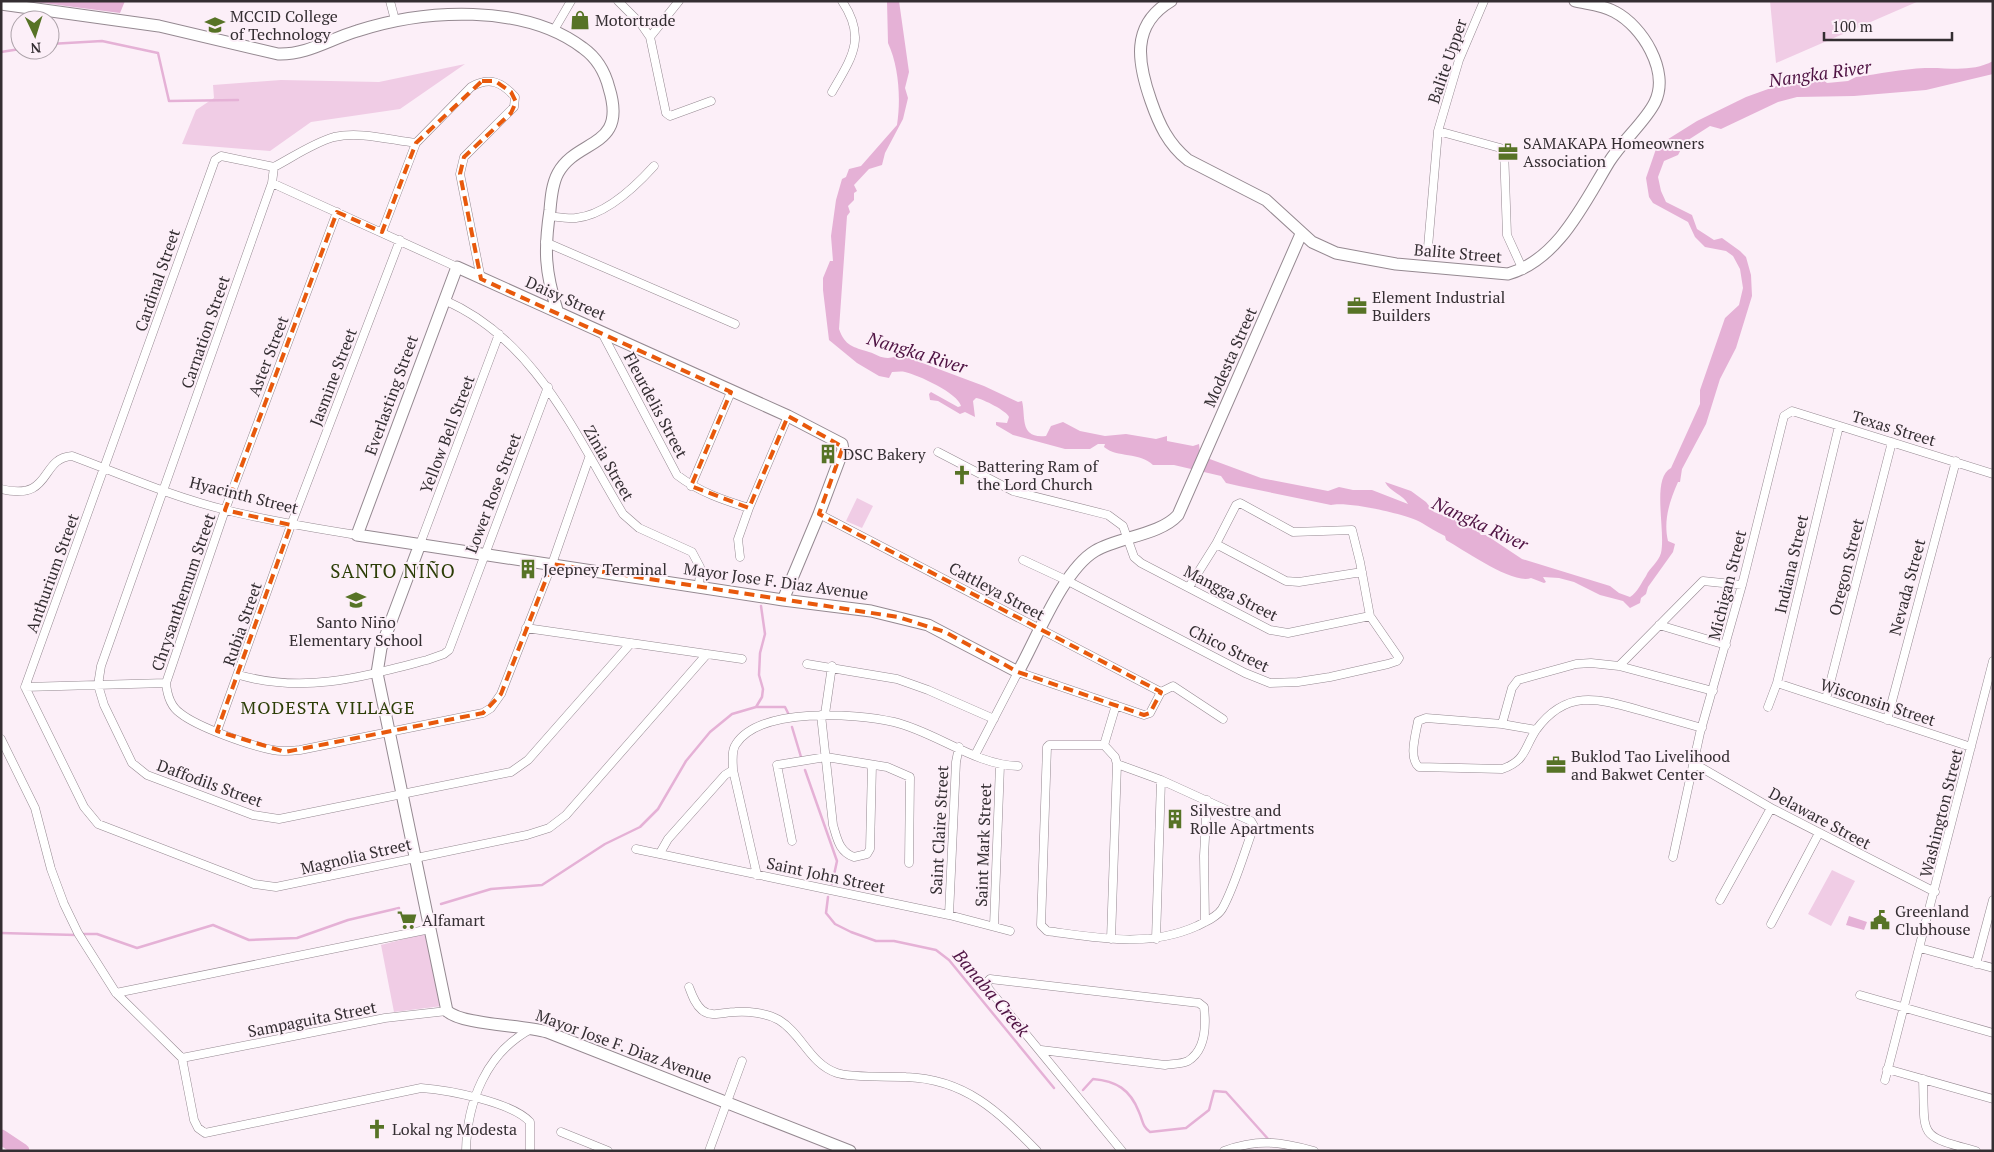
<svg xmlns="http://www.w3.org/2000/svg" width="1994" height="1152" viewBox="0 0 1994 1152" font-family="'PT Serif',serif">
	<rect width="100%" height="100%" fill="#fceff8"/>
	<path fill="#f0cce5" d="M1770 1H1919L1776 63Z
		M465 64 400 109 311 122 270 151 182 144 196 110 214 98 213 85 281 80 379 82Z
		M857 498 873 506 862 528 846 521Z
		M1832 870 1855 881 1831 926 1808 914Z
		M423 934 429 937 442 1006 394 1012 381 945Z"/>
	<path fill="#e4b1d5" d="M28 1H125L120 13Z"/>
	<path fill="#e5b1d6" d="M887 1H899L909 72 905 88 908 98 903 119 885 153 882 165 869 169 854 185 857 191 854 193V200L848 206 850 212 847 216 839 329C845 346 853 347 869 352 876 354 880 358 888 358 893 358 899 355 904 353L909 358 984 386 1018 402 1022 401C1026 417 1019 439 1046 436L1051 426 1063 422 1080 431 1105 436 1126 434 1156 439 1167 436V441L1193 446 1199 444 1200 453 1207 458 1261 478 1328 491 1339 487 1353 490H1372L1408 504C1404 495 1390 492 1385 482L1411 491 1426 502 1434 512 1475 527 1481 535H1486L1522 559 1610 586 1619 593 1630 597C1638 592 1641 583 1646 576 1650 567 1658 563 1661 553 1666 531 1651 478 1671 468L1700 404V390L1725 318 1739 305 1743 288 1740 269 1733 256 1726 251 1705 247 1695 237 1688 222 1653 203 1649 197 1646 178 1657 146 1697 121 1746 97 1788 82 1804 83 1813 77 1821 78 1827 83 1848 81 1856 77C1879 74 1902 69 1925 68 1948 67 1971 73 1993 61V74L1926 90 1854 96 1797 97 1778 102 1721 129 1710 126 1685 142 1678 155 1664 161 1658 177 1661 191 1666 202 1692 215 1697 229 1714 240 1722 238 1740 251 1746 257 1751 275 1752 296 1736 348 1720 379 1706 424 1682 469 1680 482H1678C1670 500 1663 520 1668 541L1675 544 1673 552 1648 587 1646 594 1641 598 1640 603 1630 608 1623 601 1600 595 1574 582 1559 578 1543 577 1546 582 1544 583 1531 578C1513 585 1464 550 1446 540L1445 536C1436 532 1429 527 1422 523 1407 514 1347 501 1331 505L1239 486 1226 483 1221 476 1174 465H1153C1140 452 1117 458 1104 447L1105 444H1098L1090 449H1065L1013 435 996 425V422L1007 423 1009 417C1007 411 983 399 976 398L973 401 975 417 965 412 960 414 938 401 930 400 929 394 931 392 958 407 961 406C958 393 918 375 905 372 901 371 896 372 892 372L889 378 879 376 857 363 829 340 823 290V278L830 261H833L831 236 836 200 842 179 846 177 849 169 861 166 897 125C901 99 899 67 888 43Z
		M1849 916 1867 922 1864 930 1846 925Z"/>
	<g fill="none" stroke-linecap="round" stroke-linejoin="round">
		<path stroke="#e5b1d6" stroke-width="2.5" d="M50 44 102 41 158 53 169 101 238 100
			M1 52 20 49
			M761 606 765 634 760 653 759 675 763 689 762 697 756 707H785L788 713
			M792 727 801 757
			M805 770 837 861 832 884
			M828 897 826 913 835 924 851 932 876 941H894L936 950 949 960 1054 1088
			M441 904 491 889 542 885 605 844 640 827 658 809 686 761 710 732 732 714 756 707
			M1 933 76 935
			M81 934H97L137 948 213 925 249 940 297 938 348 920 399 908
			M1083 1090 1093 1079C1116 1081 1130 1089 1139 1112 1143 1121 1142 1126 1150 1132L1186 1128 1209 1110 1214 1091 1226 1092 1269 1140"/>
		<path stroke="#e5b1d6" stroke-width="15" d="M1 1137 22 1151"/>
		<defs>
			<path id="street" d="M390 1 395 20
				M618 1 641 24 650 37 666 113 670 116 711 101
				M554 30 571 1
				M650 37 679 1
				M832 92C852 57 867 38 842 1
				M1438 131 1504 149 1507 235 1523 270
				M416 143C390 140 360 131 334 137 313 143 293 157 274 167L272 183 101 666 98 685 104 705 132 763 147 775 253 815 279 819 511 772 528 760 631 643
				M272 183 457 267
				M337 212 225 510 166 683C167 694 170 706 180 713 197 727 251 746 273 750 282 752 291 751 300 750L483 713 491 708 501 694 552 564 589 458
				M549 216C558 217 568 219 576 218 606 215 635 187 654 166
				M382 232 416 143 471 87C489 77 501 81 515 97L514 107 464 157 460 174 481 279
				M545 242 735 324
				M1428 247 1438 131 1459 60 1484 1
				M444 300C535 339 575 434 623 514L639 528 692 552 700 567 699 587
				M602 333 677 475C699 492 723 500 749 508
				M938 452 1013 491 1108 515 1123 526 1134 557 1141 563 1270 630 1288 633 1370 616
				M691 486 731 392
				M1 489C53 502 39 458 72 456 123 475 173 497 226 510 269 521 313 528 357 535
				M819 514 1161 692
				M420 544 499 334
				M1216 544 1286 581 1299 582 1362 572
				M740 557 738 539 749 508 788 416
				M1023 560 1066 580 1245 673 1270 683 1298 682 1330 677 1388 664 1397 661 1399 658 1370 616 1360 562 1352 530 1293 532 1240 503 1236 505 1216 544 1189 587
				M1659 625 1726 645
				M526 628 742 659
				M807 664 897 679 928 690 994 719
				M1619 666 1703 581 1742 585
				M239 675C305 694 362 677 427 660L444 654 449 650 548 387
				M1777 683 1971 747
				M25 687 84 807 98 824 254 884 276 887 527 835 549 828 566 815 707 654
				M25 687 215 160 221 156 274 167
				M25 687 166 683
				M1826 699 1892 442
				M1768 707 1777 683 1839 426
				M825 714 832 666
				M821 715 833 825C837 838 839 852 854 857L867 854 870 849 872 765
				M1887 720 1956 461
				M1502 724 1512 688 1518 680 1576 664 1591 663 1619 666 1713 691
				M1536 730 1502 724 1426 718 1418 721C1416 734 1408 758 1419 767L1502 769C1526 761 1524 748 1536 730 1566 689 1597 698 1639 710 1660 716 1681 722 1702 728
				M217 731 291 525 400 240
				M1 739 35 808 51 869 64 904 78 933 116 993 182 1058 194 1120 198 1128 205 1133 421 1088C448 1090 512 1102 530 1122V1151
				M1104 745 1116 705
				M975 755 1018 672 1144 715 1150 713 1161 692 1173 686 1223 719
				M1695 764 1771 808 1935 892
				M792 841 777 765 826 757 887 767 910 777 909 863
				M636 849 949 915 1010 931
				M660 853 668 839 725 775 733 770
				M1673 857 1700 733 1742 585 1784 416 1792 411 1993 474
				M757 875 733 770C733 762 731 751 736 744 760 707 855 713 894 722 936 732 975 765 1018 766
				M1720 900 1771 808
				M949 915 956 762 959 747
				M1205 922 1204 856 1207 800
				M1771 924 1819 833
				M994 926 1000 765
				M1111 939 1117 764 1115 757 1104 745H1049L1047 747 1041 925 1047 931C1099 938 1148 948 1197 926 1205 922 1217 917 1222 909 1234 889 1245 850 1254 826L1251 821 1161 780 1117 764
				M1156 939 1161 780
				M1920 948 1993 968
				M1976 964 1993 900
				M689 987C692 995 695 1004 702 1010 711 1018 724 1012 735 1012 748 1011 767 1013 779 1020 802 1034 810 1064 837 1073 851 1078 889 1076 906 1077 965 1079 998 1111 1037 1151
				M116 993 430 929
				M1860 995 1993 1033
				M1041 1050 1165 1065C1172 1064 1182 1064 1188 1061 1206 1050 1206 1024 1204 1007L1199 1003 990 979 987 982 988 988 1122 1151
				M182 1058 385 1018 447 1011
				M1887 1069 1993 1099
				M1923 1079C1925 1138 1917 1135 1976 1151
				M1885 1080 1993 661
				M561 1132 608 1151
				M466 1151C467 1102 486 1053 531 1029
				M709 1151 742 1061
				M1224 1151C1258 1138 1281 1142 1314 1151"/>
			<path id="secondary" d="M1171 1C1130 25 1138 64 1151 101 1159 124 1168 144 1188 160L1266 200 1312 242 1336 253 1396 264 1508 274C1558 260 1584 203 1609 162 1622 141 1646 121 1655 102 1670 71 1642 26 1615 12 1603 5 1588 4 1575 1
				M1 4 159 26 278 54C307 55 330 39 357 31 424 9 524 3 583 48 597 58 605 72 609 88 628 149 577 138 558 173 552 184 551 198 550 210 544 250 545 271 557 310
				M420 544 381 648 377 673 447 1011C462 1025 523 1025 547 1032L850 1151
				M783 600 819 514 843 450 842 444 788 416 457 267 357 535 783 600 871 611 928 625 1018 672C1037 638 1063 570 1095 551 1119 537 1160 535 1178 515L1301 234"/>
		</defs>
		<use href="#street" stroke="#958991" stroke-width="9"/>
		<use href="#secondary" stroke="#958991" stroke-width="13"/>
		<use href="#street" stroke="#fff" stroke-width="8"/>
		<use href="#secondary" stroke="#fff" stroke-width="11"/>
	</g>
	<path fill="none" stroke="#e8590c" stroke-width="4" stroke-dasharray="10 6" stroke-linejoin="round" d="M482 81H495L511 92 516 102 511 113 464 157 460 174 481 279 731 392 691 486 749 508 788 416 843 447 819 514 1161 692 1150 713 1144 715 1018 672 945 632 898 617 552 564 501 694 483 713 285 752 217 731 291 525 225 510 337 212 382 232 416 143Z"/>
	<defs>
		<symbol id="shop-bare" viewBox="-9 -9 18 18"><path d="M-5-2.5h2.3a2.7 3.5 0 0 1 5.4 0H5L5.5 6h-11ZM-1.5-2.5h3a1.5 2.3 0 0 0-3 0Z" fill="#577326" stroke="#fceff8" stroke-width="2.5" paint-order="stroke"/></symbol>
		<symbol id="university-bare" viewBox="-9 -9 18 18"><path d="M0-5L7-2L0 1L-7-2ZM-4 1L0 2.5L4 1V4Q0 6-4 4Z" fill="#577326" stroke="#fceff8" stroke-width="2.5" paint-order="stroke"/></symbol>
		<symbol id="office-bare" viewBox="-9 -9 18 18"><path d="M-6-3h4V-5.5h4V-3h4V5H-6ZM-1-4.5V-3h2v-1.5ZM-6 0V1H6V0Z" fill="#577326" stroke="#fceff8" stroke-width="2.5" paint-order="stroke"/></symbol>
		<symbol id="building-bare" viewBox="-9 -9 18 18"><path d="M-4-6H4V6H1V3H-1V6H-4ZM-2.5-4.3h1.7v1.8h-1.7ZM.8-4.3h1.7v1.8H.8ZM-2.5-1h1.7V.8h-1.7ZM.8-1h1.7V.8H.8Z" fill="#577326" stroke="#fceff8" stroke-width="2.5" paint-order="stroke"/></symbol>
		<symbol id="church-bare" viewBox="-9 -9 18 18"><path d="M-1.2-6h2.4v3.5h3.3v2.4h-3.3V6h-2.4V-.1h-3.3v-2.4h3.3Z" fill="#577326" stroke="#fceff8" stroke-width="2.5" paint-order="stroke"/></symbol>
		<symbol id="school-bare" viewBox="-9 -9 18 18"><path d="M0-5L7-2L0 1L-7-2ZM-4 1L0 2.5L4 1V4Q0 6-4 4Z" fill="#577326" stroke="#fceff8" stroke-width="2.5" paint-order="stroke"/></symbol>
		<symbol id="supermarket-bare" viewBox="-9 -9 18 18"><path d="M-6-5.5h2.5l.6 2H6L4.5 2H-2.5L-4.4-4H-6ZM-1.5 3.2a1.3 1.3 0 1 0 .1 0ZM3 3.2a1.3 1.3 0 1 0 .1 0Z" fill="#577326" stroke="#fceff8" stroke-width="2.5" paint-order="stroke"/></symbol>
		<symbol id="civic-bare" viewBox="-9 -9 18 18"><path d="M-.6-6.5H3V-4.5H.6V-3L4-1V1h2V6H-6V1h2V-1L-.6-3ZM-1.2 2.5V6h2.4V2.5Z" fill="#577326" stroke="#fceff8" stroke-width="2.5" paint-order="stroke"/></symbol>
	</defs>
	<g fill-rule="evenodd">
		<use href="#shop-bare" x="566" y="6" width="28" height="28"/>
		<use href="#university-bare" x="201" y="11" width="28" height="28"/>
		<use href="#office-bare" x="1494" y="138" width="28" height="28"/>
		<use href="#office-bare" x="1343" y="292" width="28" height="28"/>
		<use href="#building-bare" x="814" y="440" width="28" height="28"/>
		<use href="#church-bare" x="948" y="461" width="28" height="28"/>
		<use href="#building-bare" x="514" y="555" width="28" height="28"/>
		<use href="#school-bare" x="342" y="586" width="28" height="28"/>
		<use href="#office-bare" x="1542" y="751" width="28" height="28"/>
		<use href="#building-bare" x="1161" y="805" width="28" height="28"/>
		<use href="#supermarket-bare" x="393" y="906" width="28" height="28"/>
		<use href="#civic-bare" x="1866" y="906" width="28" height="28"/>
		<use href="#church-bare" x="363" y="1115" width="28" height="28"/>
	</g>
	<g text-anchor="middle" stroke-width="4" stroke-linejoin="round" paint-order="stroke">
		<g font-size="16" fill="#342e32" stroke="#fceff8" text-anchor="start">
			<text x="230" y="22">MCCID College<tspan x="230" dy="18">of Technology</tspan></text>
			<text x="595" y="26">Motortrade</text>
			<text x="1523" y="149">SAMAKAPA Homeowners<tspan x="1523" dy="18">Association</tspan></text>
			<text x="1372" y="303">Element Industrial<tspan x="1372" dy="18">Builders</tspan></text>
			<text x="843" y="460">DSC Bakery</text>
			<text x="977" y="472">Battering Ram of<tspan x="977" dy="18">the Lord Church</tspan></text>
			<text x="543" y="575">Jeepney Terminal</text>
			<text x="356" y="628" text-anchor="middle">Santo Niño<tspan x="356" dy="18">Elementary School</tspan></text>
			<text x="1571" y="762">Buklod Tao Livelihood<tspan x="1571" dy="18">and Bakwet Center</tspan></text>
			<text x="1190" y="816">Silvestre and<tspan x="1190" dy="18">Rolle Apartments</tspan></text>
			<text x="1895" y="917">Greenland<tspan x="1895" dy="18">Clubhouse</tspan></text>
			<text x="422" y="926">Alfamart</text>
			<text x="392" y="1135">Lokal ng Modesta</text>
		</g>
		<g font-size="16" fill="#342e32" stroke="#fceff8">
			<text transform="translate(1447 61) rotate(-71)" y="6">Balite Upper</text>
			<text transform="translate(1458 253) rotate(5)" y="6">Balite Street</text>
			<text transform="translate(157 280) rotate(-71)" y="6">Cardinal Street</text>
			<text transform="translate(566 298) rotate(24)" y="6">Daisy Street</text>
			<text transform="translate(205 332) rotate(-71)" y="6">Carnation Street</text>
			<text transform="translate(268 356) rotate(-69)" y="6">Aster Street</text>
			<text transform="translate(1230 357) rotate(-66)" y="6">Modesta Street</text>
			<text transform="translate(333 377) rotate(-69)" y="6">Jasmine Street</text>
			<text transform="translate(391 395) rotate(-70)" y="6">Everlasting Street</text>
			<text transform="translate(656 405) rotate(62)" y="6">Fleurdelis Street</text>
			<text transform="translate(1894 428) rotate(17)" y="6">Texas Street</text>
			<text transform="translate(447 434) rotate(-69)" y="6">Yellow Bell Street</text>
			<text transform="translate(609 463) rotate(60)" y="6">Zinia Street</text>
			<text transform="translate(493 493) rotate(-69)" y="6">Lower Rose Street</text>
			<text transform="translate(244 495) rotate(14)" y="6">Hyacinth Street</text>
			<text transform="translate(1791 564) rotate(-77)" y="6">Indiana Street</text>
			<text transform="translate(1846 567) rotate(-76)" y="6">Oregon Street</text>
			<text transform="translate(52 573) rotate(-70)" y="6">Anthurium Street</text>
			<text transform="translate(776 581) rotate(8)" y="6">Mayor Jose F. Diaz Avenue</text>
			<text transform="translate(1727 585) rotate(-76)" y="6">Michigan Street</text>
			<text transform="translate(1907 587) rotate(-75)" y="6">Nevada Street</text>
			<text transform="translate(997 591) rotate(28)" y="6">Cattleya Street</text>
			<text transform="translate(183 592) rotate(-71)" y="6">Chrysanthemum Street</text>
			<text transform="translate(1231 593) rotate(27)" y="6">Mangga Street</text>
			<text transform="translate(242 624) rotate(-71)" y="6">Rubia Street</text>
			<text transform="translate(1229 648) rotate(26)" y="6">Chico Street</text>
			<text transform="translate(1878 702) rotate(18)" y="6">Wisconsin Street</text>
			<text transform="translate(210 783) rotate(20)" y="6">Daffodils Street</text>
			<text transform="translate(1941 813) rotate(-76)" y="6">Washington Street</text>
			<text transform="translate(1820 818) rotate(28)" y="6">Delaware Street</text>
			<text transform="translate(939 830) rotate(-87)" y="6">Saint Claire Street</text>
			<text transform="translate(983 845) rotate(-88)" y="6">Saint Mark Street</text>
			<text transform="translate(356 856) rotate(-13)" y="6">Magnolia Street</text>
			<text transform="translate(826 875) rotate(12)" y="6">Saint John Street</text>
			<text transform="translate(312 1019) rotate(-11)" y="6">Sampaguita Street</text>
			<text transform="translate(624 1046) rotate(20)" y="6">Mayor Jose F. Diaz Avenue</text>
		</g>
		<g font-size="18" font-style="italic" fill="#4f1343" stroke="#fceff8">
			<text transform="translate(1820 74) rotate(-8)" y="6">Nangka River</text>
			<text transform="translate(917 353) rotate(17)" y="6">Nangka River</text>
			<text transform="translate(1480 524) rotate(25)" y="6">Nangka River</text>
			<text transform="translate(991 993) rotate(50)" y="6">Banaba Creek</text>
		</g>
		<g font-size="18" letter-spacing="1" fill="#2c3e07" stroke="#fceff8">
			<text x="328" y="714">MODESTA VILLAGE</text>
		</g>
		<g font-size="19" letter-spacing="1" fill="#2c3e07" stroke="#fceff8">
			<text x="393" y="578">SANTO NIÑO</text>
		</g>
	</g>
	<rect width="1994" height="1152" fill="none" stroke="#342e32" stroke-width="5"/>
	<g transform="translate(35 35) rotate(176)"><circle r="24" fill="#fceff8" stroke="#aca2a9"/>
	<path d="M0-4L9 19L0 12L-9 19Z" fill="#577326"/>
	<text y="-8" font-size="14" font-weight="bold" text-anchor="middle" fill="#342e32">N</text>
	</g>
	<path d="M1824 32v8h128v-8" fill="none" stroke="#342e32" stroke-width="2.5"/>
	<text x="1832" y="32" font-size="15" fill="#342e32" stroke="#fceff8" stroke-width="4" paint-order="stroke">100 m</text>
</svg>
